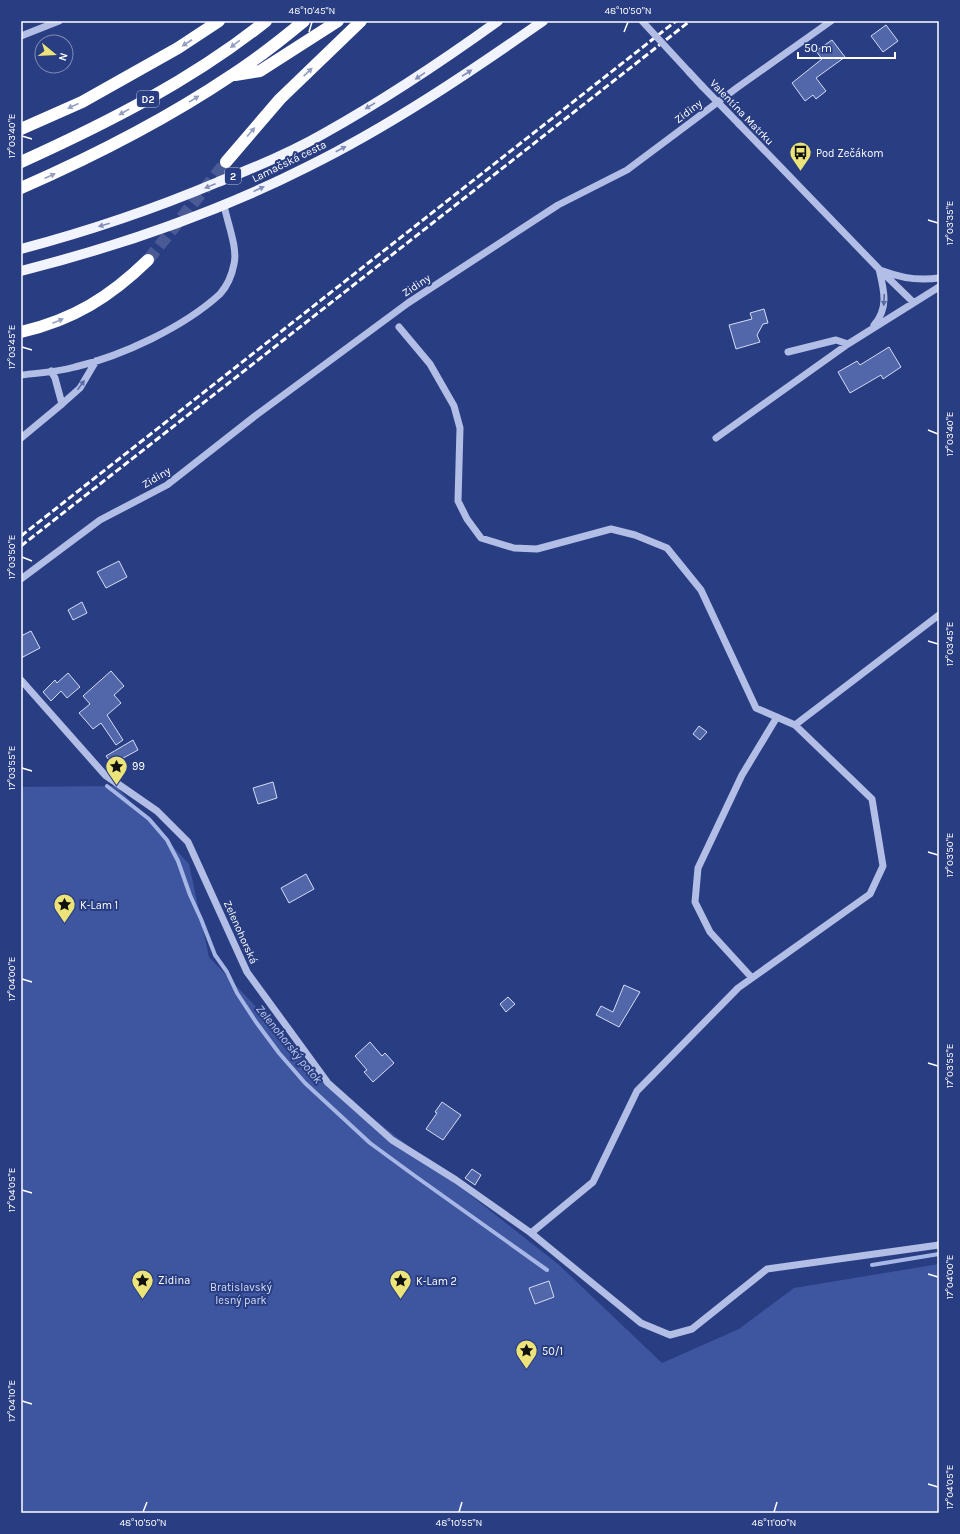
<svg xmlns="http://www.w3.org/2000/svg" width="960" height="1534" viewBox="0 0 960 1534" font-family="Karla,sans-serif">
	<rect width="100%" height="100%" fill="#293d82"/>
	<path fill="#3e559f" d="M116 786 189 864 209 957 328 1083 558 1264 662 1363 739 1329 794 1288 939 1264V1513H21V787Z"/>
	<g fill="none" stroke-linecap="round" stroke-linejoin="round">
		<path stroke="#a6b6e6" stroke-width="4" d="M107 786 149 819 167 840 178 861 190 895 201 919 215 955 227 972 237 993 256 1022 279 1053 305 1083 370 1143 415 1176 547 1270
			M872 1265 939 1254"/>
	</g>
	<path fill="#5266aa" stroke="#d4dcf5" d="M886 25 898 41 883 52 871 36Z
		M832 40 845 57 816 78 826 91 816 99 813 95 805 101 792 83 822 59 816 51Z
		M764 309 768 323 763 324 757 335 760 342 736 349 729 325 752 319 750 313Z
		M889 347 901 367 883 379 881 375 850 393 838 372 857 361 860 365Z
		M119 561 127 577 106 588 97 572Z
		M82 602 87 613 73 620 68 610Z
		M31 631 40 648 21 658V636Z
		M111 671 124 686 114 695 121 703 107 715 123 740 116 745 101 723 93 729 79 713 90 704 83 696Z
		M68 673 80 687 67 698 61 691 51 701 43 692 55 680 57 683Z
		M699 726 707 732 700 740 693 734Z
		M133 740 138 750 112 764 106 756Z
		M273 782 277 798 258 804 253 788Z
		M306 874 314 889 289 903 281 888Z
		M624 985 640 992 619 1027 596 1015 601 1006 613 1012Z
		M508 997 515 1004 506 1012 500 1004Z
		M370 1042 382 1056 385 1053 394 1063 373 1082 364 1072 367 1070 355 1056Z
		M442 1102 461 1115 443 1140 426 1129 437 1113 435 1112Z
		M472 1169 481 1175 475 1185 465 1178Z
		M549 1281 554 1297 535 1304 529 1288Z"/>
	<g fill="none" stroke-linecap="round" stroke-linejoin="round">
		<path stroke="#495a95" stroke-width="12" stroke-dasharray="12 6" stroke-linecap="butt" d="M148 260 226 162"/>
		<path stroke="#b2bee6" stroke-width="7" d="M21 36 59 21
			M689 72 702 86
			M739 124 879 269 913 302
			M883 271C901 278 919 281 939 278
			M874 325C889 308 884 290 879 269
			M399 327 430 364 454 406 460 428 458 501 467 519 481 538 514 548 537 549 611 529 635 535 667 548 701 590 756 708 795 725 872 799 883 866 870 894 738 988 637 1091 593 1182 531 1233
			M788 352 836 340 848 344
			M21 375C39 373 57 372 75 367 122 356 184 327 220 294 227 286 232 275 234 264 238 248 227 222 224 205
			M62 404 80 388 96 361
			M21 438 62 404 55 378 51 371
			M716 438 848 344 939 287
			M21 579 100 520 167 485 255 416 408 303 558 205 627 170 738 87 831 21
			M21 680 105 775 157 811 188 842 247 972 328 1083 392 1140 456 1180 531 1233 641 1323 670 1335 692 1329 767 1269 939 1245
			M795 725 939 615
			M752 978 710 932 695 902 698 868 742 775 777 717"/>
		<path stroke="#f2f4fd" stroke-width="10" d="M21 249C89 231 154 209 218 182 254 168 290 153 323 134 384 100 441 62 498 21
			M21 271C119 246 216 213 307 167 390 126 467 74 543 21"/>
		<path stroke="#fff" stroke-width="12" d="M235 75 260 71 338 21
			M21 129 82 102 178 48 219 21
			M21 162C107 123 192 80 266 21
			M226 162 280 99 361 21
			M21 188C94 156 165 120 232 75 257 59 281 40 304 21
			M21 332C73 320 110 297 148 260"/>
		<path stroke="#fff" stroke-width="3" stroke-dasharray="7 3" stroke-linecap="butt" d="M21 536 676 21
			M21 546 690 21"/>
		<path stroke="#b2bee6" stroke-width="7" d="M642 21 689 72
			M702 86 739 124"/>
	</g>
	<defs><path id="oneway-solid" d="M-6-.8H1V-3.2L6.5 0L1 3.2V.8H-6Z"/></defs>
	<g fill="#949ec0">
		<use href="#oneway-solid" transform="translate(187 43) rotate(147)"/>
		<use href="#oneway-solid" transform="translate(235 44) rotate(143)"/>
		<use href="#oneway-solid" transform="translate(308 72) rotate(-43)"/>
		<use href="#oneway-solid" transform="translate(194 99) rotate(-32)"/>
		<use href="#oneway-solid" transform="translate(73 106) rotate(156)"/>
		<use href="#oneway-solid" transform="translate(124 112) rotate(151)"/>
		<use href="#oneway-solid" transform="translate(251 132) rotate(-49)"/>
		<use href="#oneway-solid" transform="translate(50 176) rotate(-24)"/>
		<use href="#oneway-solid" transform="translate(58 321) rotate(-22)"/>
	</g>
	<g fill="#838fb9">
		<use href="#oneway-solid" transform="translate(467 73) rotate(-33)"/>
		<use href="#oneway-solid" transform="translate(420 76) rotate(146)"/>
		<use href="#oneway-solid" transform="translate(370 106) rotate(149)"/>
		<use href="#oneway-solid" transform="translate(341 149) rotate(-28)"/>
		<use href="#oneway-solid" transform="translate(210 186) rotate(158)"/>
		<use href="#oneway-solid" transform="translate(259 189) rotate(-24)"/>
		<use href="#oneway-solid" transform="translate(104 225) rotate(164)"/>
	</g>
	<g fill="#596aa5">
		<use href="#oneway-solid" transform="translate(884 300) rotate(93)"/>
		<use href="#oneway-solid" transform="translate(81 385) rotate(-54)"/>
	</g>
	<path fill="none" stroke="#fff" stroke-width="1.5" d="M309 32 312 22M624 32 628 22M22 136 32 139M928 220 938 223M22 347 32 350M928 430 938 434M22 557 32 561M928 641 938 644M22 768 32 771M928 852 938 855M22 979 32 982M928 1063 938 1066M22 1190 32 1193M928 1274 938 1277M22 1401 32 1404M928 1484 938 1487M143 1512 147 1502M459 1512 462 1502M774 1512 777 1502"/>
	<defs>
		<symbol id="bus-pin" viewBox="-11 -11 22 30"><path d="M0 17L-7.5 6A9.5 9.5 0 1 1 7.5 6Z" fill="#ede479" stroke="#293d82"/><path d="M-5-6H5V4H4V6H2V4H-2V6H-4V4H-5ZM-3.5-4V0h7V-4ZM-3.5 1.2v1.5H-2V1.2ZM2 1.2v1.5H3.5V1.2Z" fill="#111"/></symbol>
		<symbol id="sight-pin" viewBox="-11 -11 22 30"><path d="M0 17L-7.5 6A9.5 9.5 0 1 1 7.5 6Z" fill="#ede479" stroke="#293d82"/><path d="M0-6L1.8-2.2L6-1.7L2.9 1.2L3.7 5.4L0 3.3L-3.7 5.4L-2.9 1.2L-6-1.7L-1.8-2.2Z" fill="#111"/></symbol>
	</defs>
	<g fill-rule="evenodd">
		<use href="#bus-pin" x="788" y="140" width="25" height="34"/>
		<use href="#sight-pin" x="104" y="754" width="25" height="34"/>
		<use href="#sight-pin" x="52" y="892" width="25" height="34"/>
		<use href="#sight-pin" x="130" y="1268" width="25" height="34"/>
		<use href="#sight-pin" x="388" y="1268" width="25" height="34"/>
		<use href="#sight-pin" x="514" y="1338" width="25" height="34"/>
	</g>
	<g text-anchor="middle" stroke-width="4" stroke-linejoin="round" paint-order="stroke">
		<g fill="#293d82" stroke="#bfc5da" stroke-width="1">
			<rect x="137" y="91" width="22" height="16" rx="3"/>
			<rect x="225" y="168" width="16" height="16" rx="3"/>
		</g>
		<g font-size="10" font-weight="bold" fill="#fff">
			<text x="148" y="103">D2</text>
			<text x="233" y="180">2</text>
		</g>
		<g font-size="11" fill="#fff" stroke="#293d82">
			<text transform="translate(688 111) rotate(-37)" y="4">Zidiny</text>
			<text transform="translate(742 112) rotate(46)" y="4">Valentína Matrku</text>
			<text transform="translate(289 161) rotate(-26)" y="4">Lamačská cesta</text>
			<text transform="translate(416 285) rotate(-34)" y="4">Zidiny</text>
			<text transform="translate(156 477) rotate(-31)" y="4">Zidiny</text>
			<text transform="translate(241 932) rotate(66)" y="4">Zelenohorská</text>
		</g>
		<g font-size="11" fill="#fff" stroke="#293d82" text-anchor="start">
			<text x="816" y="157">Pod Zečákom</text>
			<text x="132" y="770">99</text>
			<text x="80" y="909">K-Lam 1</text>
			<text x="158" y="1284">Zidina</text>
			<text x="416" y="1285">K-Lam 2</text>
			<text x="542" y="1355">50/1</text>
		</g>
		<g font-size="11" fill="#d4dcf5" stroke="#293d82">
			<text x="241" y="1291">Bratislavský<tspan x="241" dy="13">lesný park</tspan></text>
		</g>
		<g font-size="12" font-style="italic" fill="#bdc9ee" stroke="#293d82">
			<text transform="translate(289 1044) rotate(51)" y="4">Zelenohorský potok</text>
		</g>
	</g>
	<rect width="960" height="1534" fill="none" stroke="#293d82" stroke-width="44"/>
	<g transform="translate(54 54) rotate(108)"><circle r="19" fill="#293d82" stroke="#7f8bb4"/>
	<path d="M0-3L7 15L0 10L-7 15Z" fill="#ede479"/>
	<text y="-6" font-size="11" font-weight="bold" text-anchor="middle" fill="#ffffff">N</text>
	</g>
	<path d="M798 52v6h97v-6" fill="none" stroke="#ffffff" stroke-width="2"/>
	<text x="804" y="52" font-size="12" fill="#ffffff" stroke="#293d82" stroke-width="3" paint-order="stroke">50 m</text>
	<rect x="22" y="22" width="916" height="1490" fill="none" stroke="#fff" stroke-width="1.5"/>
	<g font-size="10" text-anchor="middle" fill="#fff">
		<text x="312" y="14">48°10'45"N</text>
		<text x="628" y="14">48°10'50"N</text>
		<text transform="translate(11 136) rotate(-90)" y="4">17°03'40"E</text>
		<text transform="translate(949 223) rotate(-90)" y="4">17°03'35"E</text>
		<text transform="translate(11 347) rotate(-90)" y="4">17°03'45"E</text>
		<text transform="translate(949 434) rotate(-90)" y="4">17°03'40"E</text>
		<text transform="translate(11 557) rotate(-90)" y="4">17°03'50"E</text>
		<text transform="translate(949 644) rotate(-90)" y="4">17°03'45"E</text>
		<text transform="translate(11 768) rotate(-90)" y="4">17°03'55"E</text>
		<text transform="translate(949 855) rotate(-90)" y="4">17°03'50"E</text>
		<text transform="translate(11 979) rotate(-90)" y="4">17°04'00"E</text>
		<text transform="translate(949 1066) rotate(-90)" y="4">17°03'55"E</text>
		<text transform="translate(11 1190) rotate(-90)" y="4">17°04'05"E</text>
		<text transform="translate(949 1277) rotate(-90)" y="4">17°04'00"E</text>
		<text transform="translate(11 1401) rotate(-90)" y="4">17°04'10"E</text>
		<text transform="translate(949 1487) rotate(-90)" y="4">17°04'05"E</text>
		<text x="143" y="1526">48°10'50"N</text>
		<text x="459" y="1526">48°10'55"N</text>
		<text x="774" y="1526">48°11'00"N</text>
	</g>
</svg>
